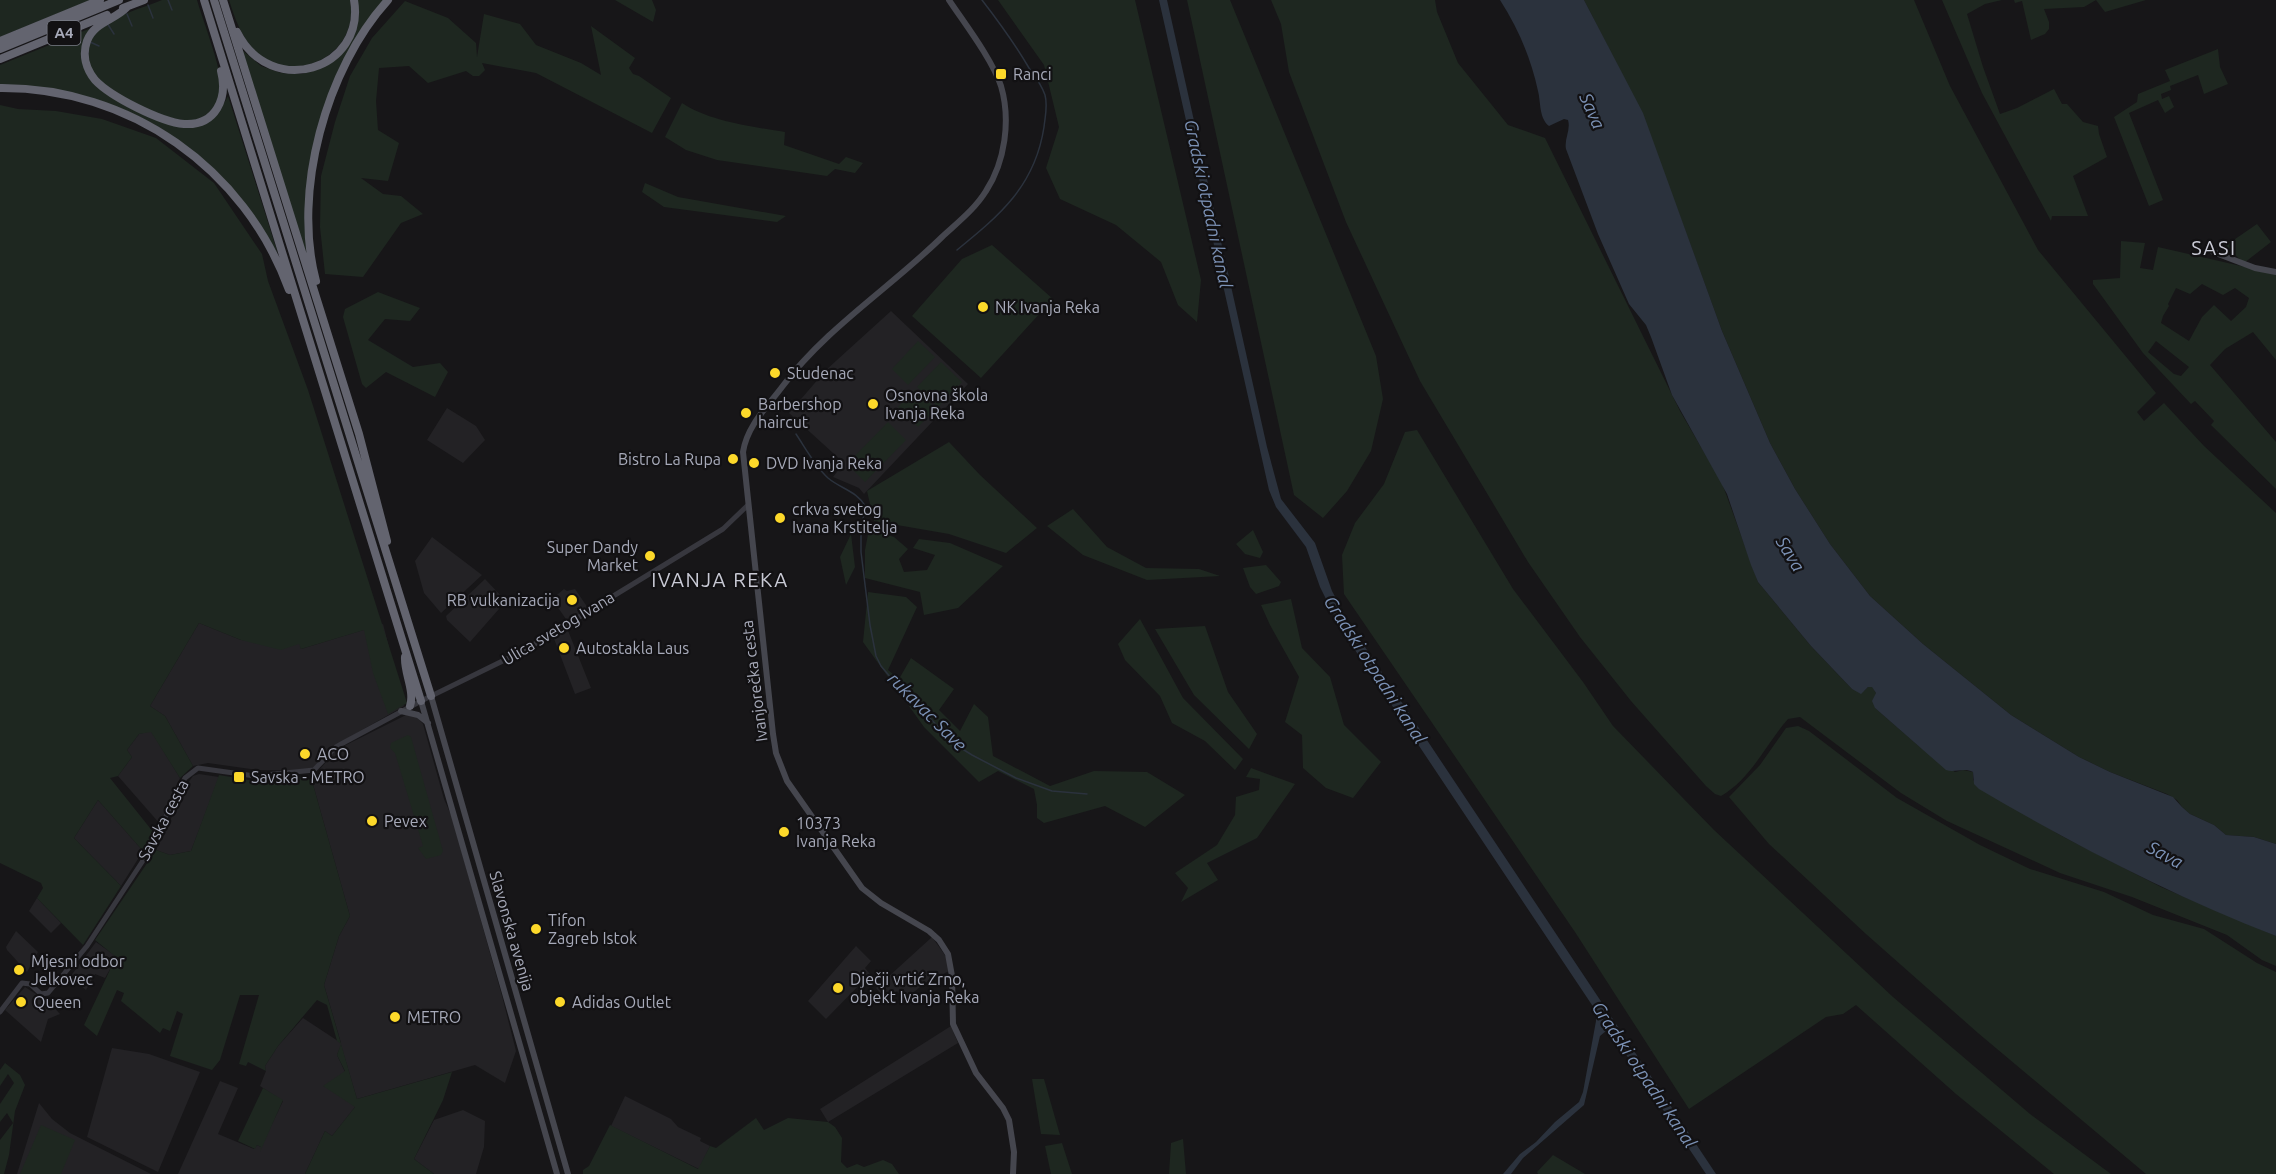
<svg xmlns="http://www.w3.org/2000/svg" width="2276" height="1174" viewBox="0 0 2276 1174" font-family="Ubuntu,sans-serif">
	<rect width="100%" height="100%" fill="#171618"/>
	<path fill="#232225" d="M891 311 968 384 864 494 859 488 833 477 844 463 789 413 826 370Z
		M447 408 476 426 485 440 463 463 427 440Z
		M432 537 482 575 441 613 424 593 415 561Z
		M485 579 506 601 470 642 447 620 446 616Z
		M564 589 567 591 575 589 588 608 568 622 552 599Z
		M199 623 241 640 300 643 301 649 383 624 404 706 329 749 318 765 311 771 258 770 208 763 193 766 165 716 150 706Z
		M567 628 591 688 575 694 553 636Z
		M406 715 416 716 423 724 444 799 452 817 502 996 516 1051 505 1083 475 1065 357 1099 341 1045 337 1055 345 1072 355 1107 332 1136 325 1131 305 1174H178L220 1081 238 1088 218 1134 254 1149 257 1145 261 1147 283 1101 260 1086 266 1071 265 1066 278 1046 303 1018 341 1043 324 985 339 936 350 916 312 781 318 777 320 769 336 750Z
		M151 731 180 778 160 824 118 776 132 757 127 750 139 734Z
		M199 774 219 777 191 851 170 855 156 850 188 783 193 776Z
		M98 800 143 851 121 886 74 838Z
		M37 898 61 923 51 933 29 911Z
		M16 931 38 952 27 972 7 950 6 947Z
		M932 937 947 958 949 971 925 983 904 1000 897 991 886 1000 876 988Z
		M96 942 117 957 105 978 95 974 86 990 70 977Z
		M856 946 871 961 865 968 870 974 826 1019 808 1001Z
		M25 987 50 1003 60 1014 48 1019 41 1042 5 1010Z
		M951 1026 958 1043 828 1122 820 1109Z
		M112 1048 149 1054 200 1072 158 1172 87 1137Z
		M625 1096 671 1119 678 1127 701 1138 700 1141 710 1146 699 1169 611 1126Z
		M39 1103 52 1119 70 1133 151 1174H17Z
		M463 1110 485 1121 484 1147 476 1174H434L414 1159 434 1120Z"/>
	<path fill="#1e2720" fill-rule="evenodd" d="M0 0H91L0 37Z
		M162 0H197C202 18 225 77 221 92 218 103 210 115 198 119 175 127 116 97 99 80 87 67 83 44 97 31 114 15 143 8 162 0Z
		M229 0H350C358 40 324 70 286 66 276 65 264 61 257 53 242 39 235 19 229 0Z
		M357 0H384L364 26 316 136 309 264 242 50 261 66 281 73 302 74 322 68 331 62 357 21Z
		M615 0H652L656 10 653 22Z
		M998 0H1135L1201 280 1197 322 1178 305 1161 262 1116 225 1060 199 1046 168 1059 127 1044 65Z
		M1187 0H1230L1376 356 1383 399 1371 451 1347 491 1323 518 1294 495Z
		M1271 0H1435L1437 12 1458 63 1508 125 1545 138 1680 411 1722 483 1758 582 1811 646 1852 689 1864 691 1869 686H1872L1876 693 1875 708 1920 747 1955 772 1963 770 1973 772V780L2060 835 2161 887 2276 936V966L2262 960 2227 935 2132 897 2060 873 1947 821 1901 793 1800 717 1788 719C1766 744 1751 779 1721 796L1715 794 1706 786 1631 701 1580 637 1528 562 1420 381 1346 222 1289 72 1281 24Z
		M1584 0H1914L1950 86 2038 250 2156 393 2137 412 2144 421 2164 403 2204 446 2276 513V844L2254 837 2226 835 2214 825 2190 814 2182 807 2177 800 2167 794 2110 772 2079 757 2011 715 1923 644 1870 596 1830 544 1795 489 1770 443 1722 331 1677 208 1625 80Z
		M1942 0H2002L1985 4 1967 14 1983 67 2000 114 2017 108 2054 89 2062 104H2067L2083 122 2098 126 2099 134 2107 157 2073 176 2088 216H2052L2051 221 1982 93Z
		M2014 0H2146L2105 12 2096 0 2084 7 2044 9 2049 22V29L2045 34 2031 40 2022 1 2015 3Z
		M405 1 448 18 476 43 477 57 484 14 520 24 536 45 581 63 601 75 591 26 635 58 629 68 633 74 639 76 671 98 652 133 536 73 482 63 485 70 479 76H473L466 71 428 83 409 66 379 68 376 101 378 130 399 143 388 181 361 178 383 194 401 196 423 214 401 223 363 277 325 274 320 227 321 176 335 122 350 76 372 38Z
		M91 28 86 36 92 81 183 127C206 129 219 113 228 96L278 254C215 146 126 87 0 85V65Z
		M2218 49 2220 67 2228 84 2204 94 2198 75 2170 86 2171 90 2161 94 2162 99 2169 96 2174 107 2165 113 2158 100 2129 113 2163 200 2149 206 2114 117 2137 102 2138 94 2170 81 2165 70Z
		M682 103C708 121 754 127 785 132L784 145 839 164 846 157 863 163 855 173 835 169 827 176 717 160 686 150 665 137Z
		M0 105 18 109 56 111 102 119 156 138 214 183 262 254 268 281 308 390 407 703 388 714 373 673 364 630 301 649 299 644 281 650 241 640 199 623 150 706 165 716 193 766 180 778 151 732 139 734 127 750 132 757 118 776 110 778 154 833 143 851 98 800 74 838 121 886 83 945 37 898 43 888 41 883 0 863Z
		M645 183 678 197 786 216 777 222 664 207 642 192Z
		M2257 224 2271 242 2244 263 2225 246Z
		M2121 241 2145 243 2140 268 2153 270 2158 247 2276 274V360L2253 332 2225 349 2210 365 2276 442V489L2211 425 2214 421 2195 401 2191 404 2143 353 2093 284V280L2120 278ZM2202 284 2223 295 2235 288 2249 298 2246 307 2231 321 2214 305 2202 317 2189 341 2161 323 2163 316 2169 306 2168 304 2176 288 2190 294ZM2156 341 2189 367 2181 376 2174 374 2148 352Z
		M992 245 1053 299 981 378 912 316 962 259Z
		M378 292 420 308 410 321 385 319 368 340 413 367 440 363 448 372 435 397 386 372 366 388 362 384 343 317 345 309Z
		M918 341 935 357 908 385 892 369Z
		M941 362 962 382 938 407 917 387Z
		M916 389 936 409 918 427 898 407Z
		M888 422 906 440 865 482 847 464Z
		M1417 430 1513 589 1583 682 1613 726 1714 830 1893 997 2030 1114 2111 1174H2054L1956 1094 1856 1005 1843 1014 1826 1017 1689 1109 1575 932 1344 594 1342 555 1355 523 1384 484 1405 432Z
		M949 442 980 475 1037 528 1006 553 949 534 874 521 867 491Z
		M1073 509 1107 547 1146 568 1199 569 1220 576 1147 580 1083 555 1047 526Z
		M869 529 894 537 908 549 899 559 904 572 927 570 935 555 913 548 919 539 950 543 1003 566 958 608 924 615 920 592 865 578V550Z
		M1253 530 1263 552 1260 558 1245 554 1236 544Z
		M851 534 855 567 846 585 840 557Z
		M1266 565 1281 582 1279 586 1256 594 1250 587 1243 568Z
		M868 592 906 597 917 607 888 670 899 679 911 658 954 689 939 710 960 731 974 704 988 717 993 756 1050 786 1094 771 1147 772 1185 795 1145 827 1105 806 1044 823 1037 818V805L1034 789 998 771 979 782 924 727 863 642Z
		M1291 599 1302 648 1330 677 1344 725 1381 762 1353 798 1326 788 1303 768 1302 735 1285 722 1299 677 1270 625 1261 605Z
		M1140 619 1183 698 1243 759 1235 770 1205 741 1172 723 1160 696 1125 660 1118 644Z
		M1205 626 1228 692 1257 734 1249 749 1194 695 1155 629Z
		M1798 726 1809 731 1897 798 1980 845 2030 869 2104 892 2153 915 2204 929 2257 963 2276 972V1174H2146L1978 1033 1866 934 1769 844 1729 797 1760 765 1786 728Z
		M408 735 411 737 443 851 441 855 426 859 418 848 423 846 395 753 390 748 391 743Z
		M1251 768 1295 784 1257 838 1207 863 1218 880 1181 902 1188 888 1175 873 1217 845 1235 815 1236 797 1259 790 1260 779 1246 777Z
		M219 775 255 781 305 777 312 781 350 916 339 936 324 985 357 1099 452 1072 443 1100 414 1159 434 1174H305L325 1131 332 1136 355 1107 323 1086 345 1071 337 1055 341 1044 337 1041 327 1005 317 1000 278 1046 265 1066 266 1071 248 1062 246 1066 239 1064 259 995H240L220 1060 212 1070 170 1056 183 1014 177 1011 170 1031 163 1028 160 1033 121 1001 124 993 117 990 97 1036 84 1025 116 957 95 940 156 850 170 855 191 851Z
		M5 1063 20 1075 25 1085 15 1111 9 1155 4 1174H0V1140L13 1123 7 1113 0 1122V1104L14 1083 8 1074 0 1086V1070Z
		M1032 1079H1044L1060 1135 1041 1134Z
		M263 1088 283 1100 260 1152 261 1147 257 1145 255 1149 238 1141Z
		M756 1118 764 1130 788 1118 828 1122 835 1127 842 1138 841 1162 847 1168 857 1164 864 1167 883 1160 892 1164 899 1174H583V1170L589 1166 610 1125 698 1169 710 1146 716 1148Z
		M41 1125 75 1140 61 1174H20Z
		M1183 1139 1186 1174H1169L1171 1143Z
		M1062 1143 1072 1174H1051L1045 1146Z
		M1553 1155 1585 1174H1538L1537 1172Z"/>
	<path fill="#2b323d" d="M1159 0H1167L1267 447 1281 499 1315 543 1332 591 1349 623 1716 1174H1706L1611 1032 1606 1031 1600 1036 1584 1105 1523 1158 1511 1174H1503L1520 1154 1536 1142 1555 1122 1579 1102 1583 1092 1596 1021V1011L1341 629 1320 587 1306 547 1276 507 1269 490Z
		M1500 0H1584L1643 113 1722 331 1770 443 1795 489 1830 544 1870 596 1923 644 2011 715 2079 757 2110 772 2173 797 2182 807 2190 814 2214 825 2226 835 2254 837 2276 844V936C2173 896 2074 845 1979 789L1974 784 1973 772C1964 767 1955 773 1946 770L1875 708 1872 701 1876 693 1872 687H1868L1861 694 1852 689 1811 646 1758 582 1751 565 1727 494 1672 395 1651 337 1646 325 1629 304 1598 234 1566 149C1564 139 1571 130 1568 120L1564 119 1549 126C1539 118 1541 103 1538 91 1531 58 1518 28 1500 0Z"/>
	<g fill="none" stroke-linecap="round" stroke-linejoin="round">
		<path stroke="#2b323d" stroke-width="1.5" d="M168 0 172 10
			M148 5 153 18
			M127 14 132 26
			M107 23 114 34
			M90 42 99 46
			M957 250C1000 215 1035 186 1044 127 1045 117 1048 106 1045 95 1042 86 1035 76 1029 68 1015 44 999 22 982 0
			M796 434C806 449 815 466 828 478 841 489 857 491 866 507L861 526V552L870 625 876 656 881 666 892 679 908 691 923 711 956 745 972 755 1016 778 1052 791 1087 794"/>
		<path stroke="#37373e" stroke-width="5" d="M0 1012 22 983 30 984 41 994 48 993 87 946 146 856 185 778 198 768 255 776 314 770 336 747 343 743 421 701 525 650 723 529 748 505"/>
		<path stroke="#45464e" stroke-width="6" d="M949 0C965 24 992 59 1001 86 1011 120 1005 162 986 191 975 209 957 223 942 237 890 288 826 328 782 387 767 407 747 426 743 452L773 734 776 753 787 781 862 888 881 903 929 931 939 940 948 954 952 976 953 1024 976 1073 1003 1108 1009 1120 1014 1152 1013 1174
			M2213 252 2255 268 2276 272
			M431 696 568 1174
			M421 701 557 1174
			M401 711 418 715 428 723"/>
		<path stroke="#63646f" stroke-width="8" d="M204 0 421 701
			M214 0 431 696
			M223 0 359 434 387 541
			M127 7C115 20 94 22 87 41 82 55 86 69 95 80 111 97 161 122 184 124 216 126 228 98 221 71
			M123 8 144 0
			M237 32C271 100 366 69 354 0
			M0 41 100 0
			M0 49 119 0
			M0 59 107 15
			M0 88C129 87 245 168 289 290
			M316 281C292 192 326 68 388 0
			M405 657C404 673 415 691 410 706"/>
	</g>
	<g fill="#fcd82a" stroke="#121113" stroke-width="2">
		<rect x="995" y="68" width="12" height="12" rx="3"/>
		<circle cx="983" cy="307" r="6"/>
		<circle cx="775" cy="373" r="6"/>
		<circle cx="873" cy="404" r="6"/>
		<circle cx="746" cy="413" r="6"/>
		<circle cx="733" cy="459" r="6"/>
		<circle cx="754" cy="463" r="6"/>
		<circle cx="780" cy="518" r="6"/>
		<circle cx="650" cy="556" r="6"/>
		<circle cx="572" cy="600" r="6"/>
		<circle cx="564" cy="648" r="6"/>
		<circle cx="305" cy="754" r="6"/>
		<rect x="233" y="771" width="12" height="12" rx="3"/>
		<circle cx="372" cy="821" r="6"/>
		<circle cx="784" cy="832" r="6"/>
		<circle cx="536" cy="929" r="6"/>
		<circle cx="19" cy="970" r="6"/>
		<circle cx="838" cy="988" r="6"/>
		<circle cx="21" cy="1002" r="6"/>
		<circle cx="560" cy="1002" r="6"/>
		<circle cx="395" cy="1017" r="6"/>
	</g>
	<g text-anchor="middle" stroke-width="4.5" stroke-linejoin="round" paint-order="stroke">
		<rect fill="#121113" stroke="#7a7c87" stroke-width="1.5" x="47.5" y="21" width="33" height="24" rx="4.5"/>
		<g font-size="15" font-weight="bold" fill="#a7aab9">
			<text x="64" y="38">A4</text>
		</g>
		<g font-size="16" fill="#a7aab9" stroke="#121113" text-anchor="start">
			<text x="1013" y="80">Ranci</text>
			<text x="995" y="313">NK Ivanja Reka</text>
			<text x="787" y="379">Studenac</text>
			<text x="885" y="401">Osnovna škola<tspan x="885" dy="18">Ivanja Reka</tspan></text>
			<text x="758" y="410">Barbershop<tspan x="758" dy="18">haircut</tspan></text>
			<text x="721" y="465" text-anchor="end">Bistro La Rupa</text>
			<text x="766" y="469">DVD Ivanja Reka</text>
			<text x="792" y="515">crkva svetog<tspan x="792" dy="18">Ivana Krstitelja</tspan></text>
			<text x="638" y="553" text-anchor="end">Super Dandy<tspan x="638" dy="18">Market</tspan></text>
			<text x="560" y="606" text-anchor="end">RB vulkanizacija</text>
			<text x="576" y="654">Autostakla Laus</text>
			<text x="317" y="760">ACO</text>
			<text x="251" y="783">Savska - METRO</text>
			<text x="384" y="827">Pevex</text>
			<text x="796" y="829">10373<tspan x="796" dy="18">Ivanja Reka</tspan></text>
			<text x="548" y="926">Tifon<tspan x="548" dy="18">Zagreb Istok</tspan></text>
			<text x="31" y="967">Mjesni odbor<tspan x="31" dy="18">Jelkovec</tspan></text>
			<text x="850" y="985">Dječji vrtić Zrno,<tspan x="850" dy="18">objekt Ivanja Reka</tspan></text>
			<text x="33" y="1008">Queen</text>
			<text x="572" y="1008">Adidas Outlet</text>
			<text x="407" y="1023">METRO</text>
		</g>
		<g font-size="16" fill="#a7aab9" stroke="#121113">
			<text transform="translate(558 628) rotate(-31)" y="6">Ulica svetog Ivana</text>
			<text transform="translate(754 681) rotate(-97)" y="6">Ivanjorečka cesta</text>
			<text transform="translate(163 820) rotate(-62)" y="6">Savska cesta</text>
			<text transform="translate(512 931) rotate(74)" y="6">Slavonska avenija</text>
		</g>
		<g font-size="18" font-style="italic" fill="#7c92b6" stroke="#121113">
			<text transform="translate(1592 111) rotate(66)" y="6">Sava</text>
			<text transform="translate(1208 204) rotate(78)" y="6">Gradski otpadni kanal</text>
			<text transform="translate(1790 554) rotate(59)" y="6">Sava</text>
			<text transform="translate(1375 670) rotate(57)" y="6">Gradski otpadni kanal</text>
			<text transform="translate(927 712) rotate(45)" y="6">rukavac Save</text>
			<text transform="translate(2165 855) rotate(28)" y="6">Sava</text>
			<text transform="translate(1644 1075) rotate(56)" y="6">Gradski otpadni kanal</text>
		</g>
		<g font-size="20" letter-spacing="1.5" fill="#c9cad5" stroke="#121113">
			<text x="2214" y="255">SASI</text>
			<text x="720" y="587">IVANJA REKA</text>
		</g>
	</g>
</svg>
